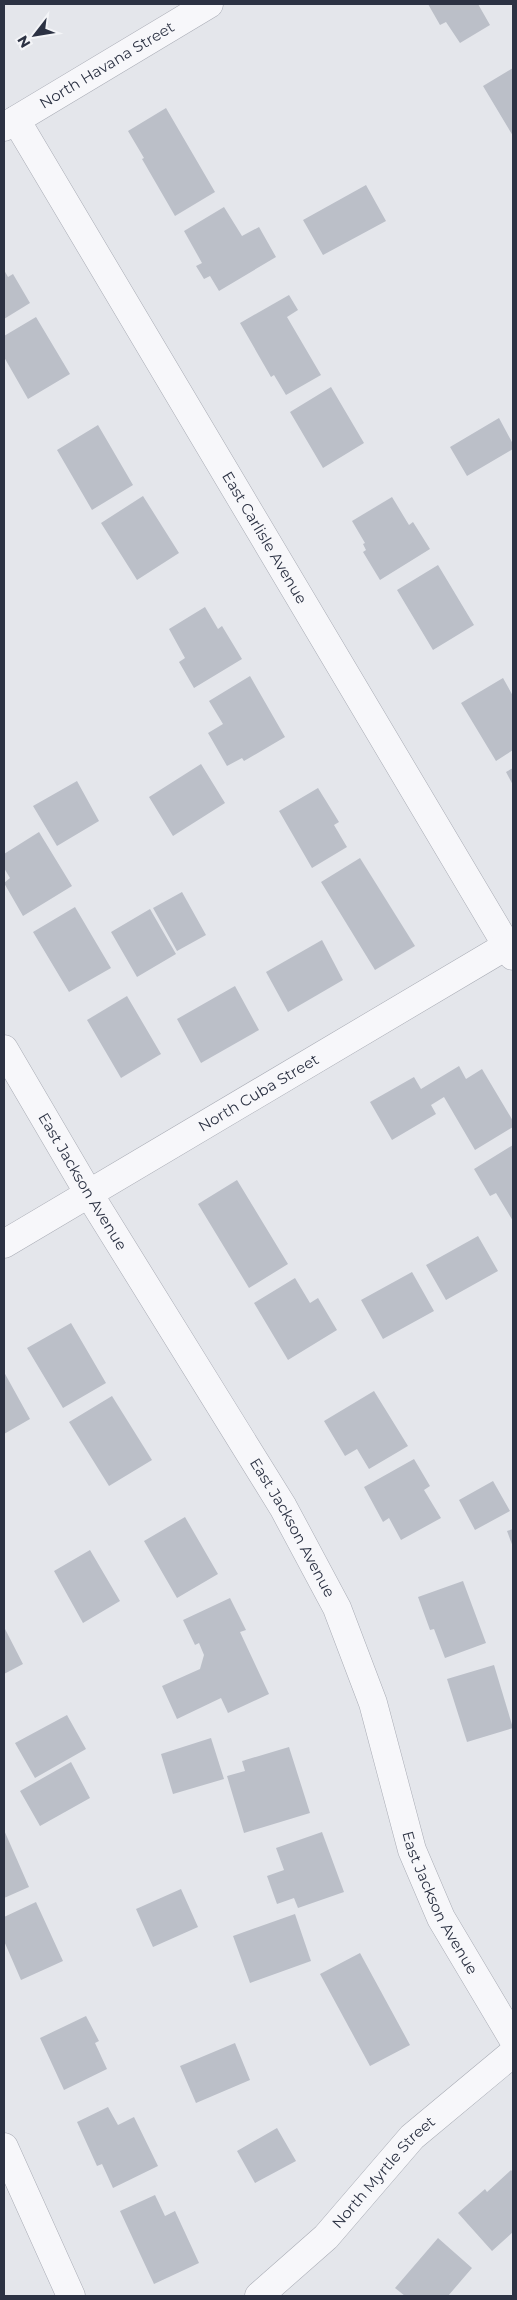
<svg xmlns="http://www.w3.org/2000/svg" width="517" height="2300" viewBox="0 0 517 2300" font-family="Montserrat,sans-serif">
	<rect width="100%" height="100%" fill="#e4e6eb"/>
	<path fill="#bbbfc8" d="M428 4H478L490 25 460 43 446 22 440 25Z
		M513 68V136L483 86Z
		M166 108 215 192 175 216 142 159 144 158 128 131Z
		M366 185 386 221 323 255 303 220Z
		M224 207 242 236 259 227 276 257 219 291 210 276 204 279 196 266 202 263 184 231Z
		M4 270 8 277 13 274 30 303 4 319Z
		M289 295 298 310 287 317 321 375 286 395 274 375 271 377 240 323Z
		M36 317 70 374 28 399 4 357V336Z
		M331 387 364 443 323 468 290 412Z
		M499 418 513 444V449L467 476 450 447Z
		M98 425 133 485 92 510 57 450Z
		M143 496 179 553 137 580 101 523Z
		M392 497 409 525 413 522 430 549 380 580 363 552 366 550 363 544 365 543 352 521Z
		M438 565 474 625 433 650 397 590Z
		M205 607 218 629 222 626 242 659 194 688 179 662 185 658 169 629Z
		M250 676 285 737 244 761 242 758 227 766 208 733 223 724 209 701Z
		M503 678 513 696V750L496 761 461 703Z
		M201 764 225 803 173 836 149 797Z
		M513 768V785L506 772Z
		M77 781 99 821 57 846 33 806Z
		M318 788 339 822 334 825 347 847 312 868 279 811Z
		M39 832 72 886 23 916 4 883 10 878 4 868V854Z
		M360 858 415 946 375 970 321 882Z
		M182 892 206 935 177 951 153 908Z
		M75 907 111 968 69 992 33 932Z
		M150 909 176 954 137 977 111 932Z
		M322 940 343 980 288 1012 266 972Z
		M235 986 259 1030 201 1063 177 1019Z
		M127 996 161 1054 121 1078 87 1020Z
		M459 1066 466 1079 482 1069 513 1121V1127L475 1150 444 1097 431 1105 436 1114 392 1140 370 1102 414 1077 421 1089Z
		M513 1145V1221L496 1193 490 1196 474 1169Z
		M237 1180 288 1264 249 1288 198 1204Z
		M478 1236 498 1271 446 1300 426 1265Z
		M412 1272 434 1311 383 1339 361 1300Z
		M295 1278 310 1303 318 1298 337 1330 288 1360 254 1303Z
		M71 1323 106 1383 63 1408 27 1348Z
		M4 1372 30 1419 4 1434Z
		M374 1391 408 1446 369 1469 357 1449 345 1456 324 1421Z
		M112 1396 152 1460 109 1486 69 1422Z
		M414 1459 430 1486 424 1490 441 1518 401 1540 389 1518 383 1522 364 1487Z
		M493 1481 510 1511 475 1530 459 1500Z
		M185 1517 218 1574 177 1598 144 1541Z
		M513 1529V1547L507 1531Z
		M90 1550 120 1601 83 1623 54 1571Z
		M463 1581 486 1643 445 1658 434 1629 430 1630 418 1597Z
		M230 1598 246 1630 240 1632 269 1694 228 1713 221 1698 177 1719 162 1686 200 1669 204 1655 199 1643 195 1645 183 1620Z
		M4 1627 23 1664 4 1674Z
		M494 1665 513 1728 467 1742 447 1679Z
		M67 1715 86 1749 35 1778 15 1743Z
		M211 1738 224 1779 173 1794 161 1754Z
		M289 1747 310 1813 244 1833 227 1776 245 1771 242 1761Z
		M71 1762 90 1798 40 1826 20 1791Z
		M4 1830 29 1887 4 1898Z
		M322 1832 344 1892 298 1908 294 1898 277 1904 267 1876 284 1870 276 1848Z
		M181 1889 198 1927 153 1947 136 1909Z
		M36 1902 63 1961 21 1980 4 1941V1917Z
		M295 1914 311 1961 250 1983 233 1936Z
		M360 1953 410 2045 370 2066 320 1974Z
		M86 2016 99 2041 95 2043 107 2069 64 2090 40 2038Z
		M235 2043 250 2080 196 2103 180 2066Z
		M108 2107 118 2125 134 2117 158 2166 113 2188 102 2164 97 2166 77 2122Z
		M277 2128 296 2161 255 2183 237 2151Z
		M511 2170 513 2172V2232L492 2251 458 2213 485 2189 487 2192Z
		M155 2195 165 2216 175 2211 199 2263 154 2284 120 2211Z
		M438 2238 472 2268 448 2296H405L395 2288Z"/>
	<g fill="none" stroke-linecap="round" stroke-linejoin="round">
		<defs>
			<g id="minor">
				<path id="s1" d="M16 120 513 956"/>
				<path id="s2" d="M4 127 209 4"/>
				<path id="s3" d="M4 1049 89 1194 283 1507 337 1608 373 1703 412 1850 441 1918 513 2039"/>
				<path id="s4" d="M4 1244 513 942"/>
				<path d="M4 2147 71 2296"/>
				<path id="s5" d="M259 2296 326 2237 412 2137 513 2053"/>
			</g>
		</defs>
		<use href="#minor" stroke="#a9acb5" stroke-width="29"/>
		<use href="#minor" stroke="#f7f7fa" stroke-width="28"/>
	</g>
	<g text-anchor="middle" stroke-width="4" stroke-linejoin="round" paint-order="stroke">
		<g font-size="15" fill="#2c3243" stroke="#f4f5f8">
			<text dy="5" stroke="none"><textPath href="#s2" startOffset="120">North Havana Street</textPath></text>
			<text dy="5" stroke="none"><textPath href="#s1" startOffset="486">East Carlisle Avenue</textPath></text>
			<text dy="5" stroke="none"><textPath href="#s4" startOffset="296">North Cuba Street</textPath></text>
			<text dy="5" stroke="none"><textPath href="#s3" startOffset="154">East Jackson Avenue</textPath></text>
			<text dy="5" stroke="none"><textPath href="#s3" startOffset="559">East Jackson Avenue</textPath></text>
			<text dy="5" stroke="none"><textPath href="#s3" startOffset="964">East Jackson Avenue</textPath></text>
			<text dy="5" stroke="none"><textPath href="#s5" startOffset="176">North Myrtle Street</textPath></text>
		</g>
	</g>
	<rect width="517" height="2300" fill="none" stroke="#2c3243" stroke-width="10"/>
	<g transform="translate(35 35) rotate(239)" stroke="#f4f5f8" stroke-width="4" paint-order="stroke">
	<path d="M0-4L9 19L0 12L-9 19Z" fill="#2c3243"/>
	<text y="-8" font-size="14" font-weight="bold" text-anchor="middle" fill="#2c3243">N</text>
	</g>
</svg>
